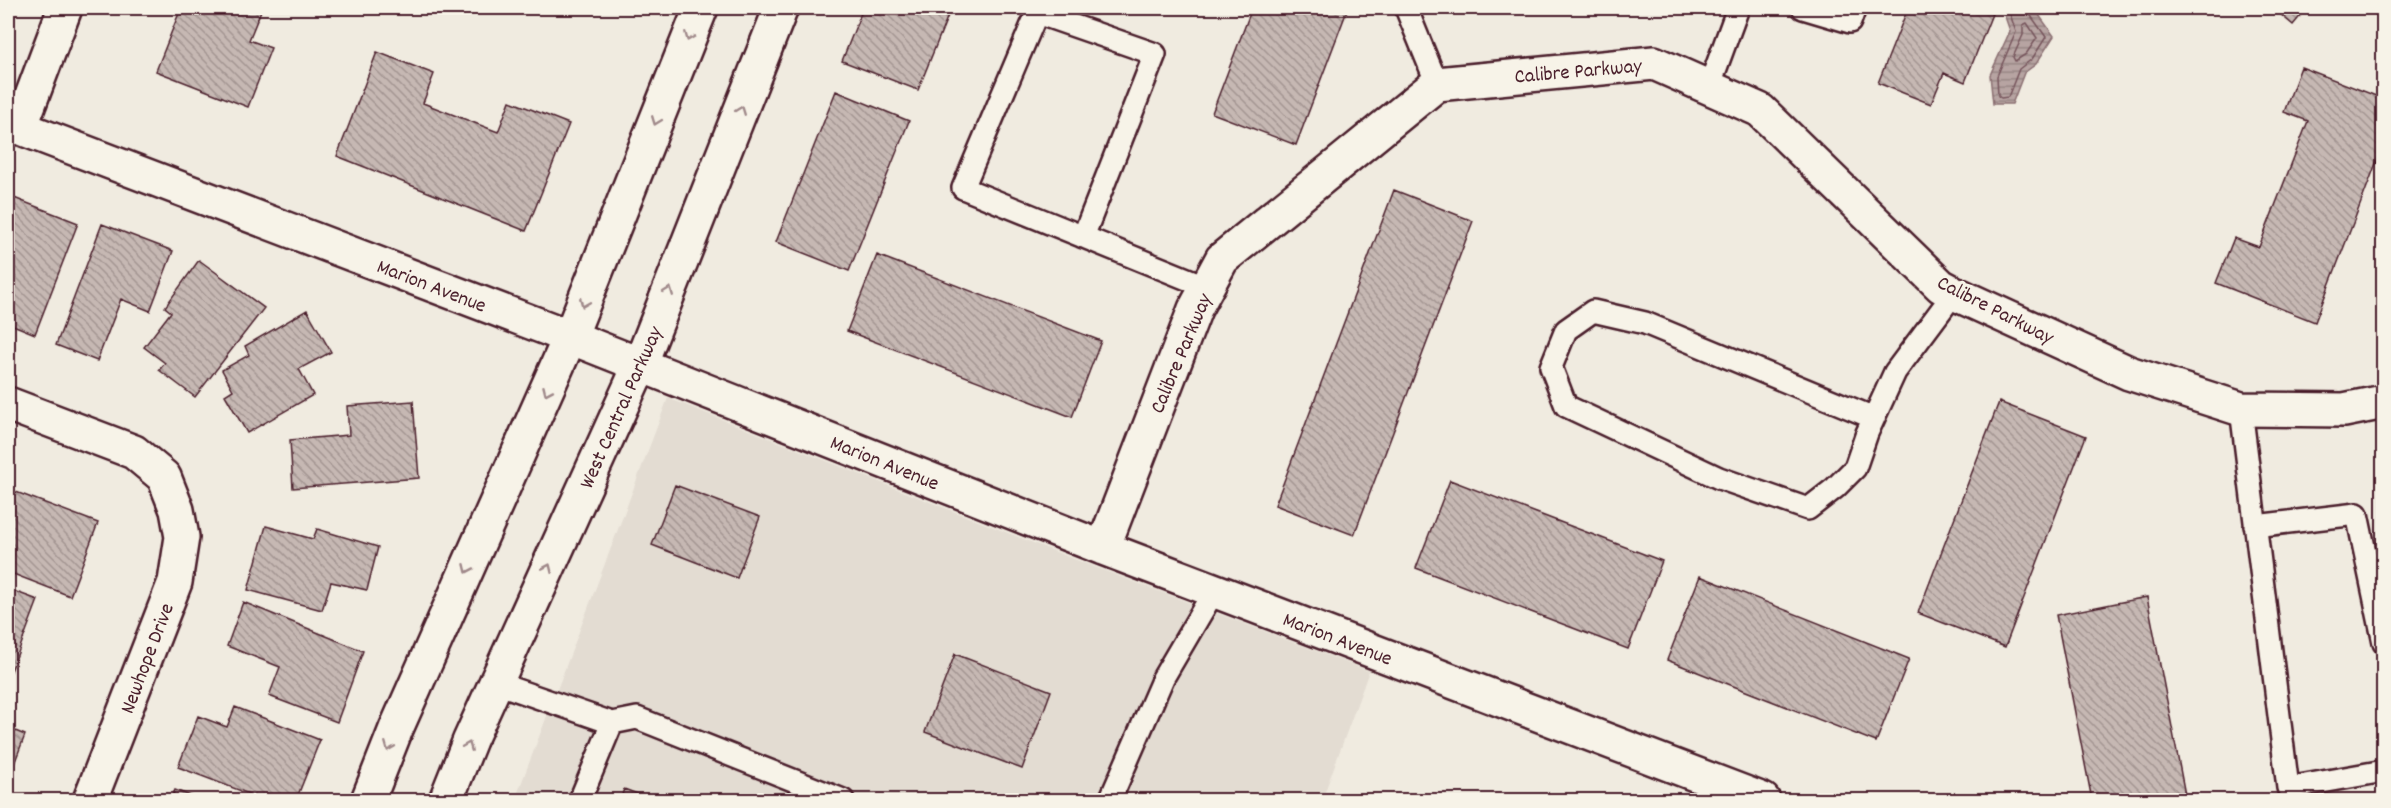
<svg xmlns="http://www.w3.org/2000/svg" width="2391" height="808" viewBox="0 0 2391 808" font-family="Dekko,sans-serif">
	<defs>
		<pattern id="water-rules" width="6" height="5" patternUnits="userSpaceOnUse" patternTransform="scale(1.5)"><rect width="6" height="5" fill="#b7a4a2"/><path d="M0 2.5h6" fill="none" stroke="#978584"/></pattern>
		<pattern id="building-back-hatch" width="6" height="6" patternUnits="userSpaceOnUse" patternTransform="scale(1.5)"><rect width="6" height="6" fill="#c6b8b3"/><path d="M-1 5l2 2M0 0l6 6M5-1l2 2" fill="none" stroke="#a39592"/></pattern>
	</defs>
	<rect width="100%" height="100%" fill="#f0ebe0"/>
	<filter id="ink" filterUnits="userSpaceOnUse"><feTurbulence type="fractalNoise" baseFrequency=".0167" numOctaves="2"/><feDisplacementMap in="SourceGraphic" scale="12" xChannelSelector="R" yChannelSelector="G"/><feConvolveMatrix kernelMatrix="1 2 1 2 8 2 1 2 1" color-interpolation-filters="sRGB"/></filter>
	<g filter="url(#ink)">
		<path fill="#e3dcd2" d="M668 398 1074 559 1369 671 1322 800H515Z"/>
		<path fill="url(#water-rules)" stroke="#8b6f72" stroke-width="1.5" d="M2002 8H2034L2054 36 2036 64 2024 73 2012 104H1993L1990 75 2010 31Z"/>
		<g fill="none" stroke-linecap="round" stroke-linejoin="round">
			<path stroke="#76545b" stroke-width="1.5" d="M2008 8 2016 32 1997 76 1998 96 2001 98 2008 97 2019 69 2032 59 2046 37 2029 13 2028 8
				M2027 23 2037 38 2026 54 2015 61 2013 57 2023 35V25Z"/>
		</g>
		<path fill="url(#building-back-hatch)" stroke="#4a1f2b" stroke-width="1.5" d="M181 8H262L249 40 271 48 248 107 156 71Z
			M863 8H951L918 90 842 61Z
			M1252 8H1348L1296 145 1212 113Z
			M1908 8H1977L1992 14 1965 82 1944 73 1931 104 1878 83Z
			M2273 8H2307L2293 25Z
			M377 52 434 74 423 103 498 132 510 101 569 124 526 231 337 156Z
			M2301 67 2384 99V155L2380 153 2315 322 2216 283 2234 238 2259 247 2308 121 2284 112Z
			M836 91 909 121 849 271 776 242Z
			M1394 190 1473 221 1354 535 1275 505Z
			M9 196 78 223 35 334 8 323Z
			M102 224 173 251 150 311 121 299 97 361 56 345Z
			M877 255 1101 341 1072 417 847 331Z
			M199 260 264 308 195 397 159 370 165 363 144 347 171 312 165 307Z
			M307 310 331 352 299 369 313 395 247 433 225 395 233 390 222 370 249 355 245 346Z
			M413 401 419 478 293 488 290 440 349 435 347 406Z
			M1999 402 2086 436 2005 647 1918 613Z
			M1450 480 1662 561 1628 649 1416 568Z
			M675 485 760 517 737 578 652 545Z
			M8 489 98 523 70 596 8 572Z
			M266 526 313 539 317 529 378 547 367 590 331 582 322 610 248 590Z
			M1700 576 1909 659 1876 742 1667 660Z
			M8 589 38 600 8 679Z
			M2147 597 2186 800H2092L2056 615Z
			M243 602 363 651 337 722 269 696 280 667 227 646Z
			M955 654 1051 691 1022 769 925 732Z
			M235 707 320 740 296 800H265L178 767 198 716 227 727Z
			M8 728 25 735 8 780Z
			M624 789 654 800H620Z
			M175 790 201 800H170Z"/>
		<g fill="none" stroke-linecap="round" stroke-linejoin="round">
			<defs>
				<path id="lane" d="M1406 8 1437 84
					M1803 8 1850 22 1855 8
					M1709 87 1738 8
					M1083 237 1155 54 1037 13 963 188 1207 287
					M2241 409 2288 788 2384 771
					M1874 418 1645 323 1593 311 1566 330 1551 367 1566 406 1719 478 1808 509 1835 488 1855 468 1867 433 1895 372 1954 293
					M2255 526 2357 514 2384 643
					M496 683 612 723 580 800
					M612 723 637 718 843 800
					M1110 800 1163 678 1214 591"/>
				<path id="street" d="M8 123 570 337 1103 548 1763 800
					M20 128 65 8
					M8 404 134 452 164 477 177 510 182 537 175 582 90 800
					M1103 548 1195 309 1222 259 1437 84 1654 63 1760 110 1941 286 1954 293 2129 373 2241 409 2344 410 2384 402"/>
				<path id="secondary" d="M368 800 396 729 570 337 701 8
					M446 800 470 740 640 365 781 8"/>
			</defs>
			<use href="#lane" stroke="#4a1f2b" stroke-width="26"/>
			<use href="#street" stroke="#4a1f2b" stroke-width="38"/>
			<use href="#secondary" stroke="#4a1f2b" stroke-width="38"/>
			<use href="#lane" stroke="#f7f3e8" stroke-width="21"/>
			<use href="#street" stroke="#f7f3e8" stroke-width="33"/>
			<use href="#secondary" stroke="#f7f3e8" stroke-width="33"/>
		</g>
		<defs><path id="oneway-chevron" d="M-2-3.5L2.5 0L-2 3.5" fill="none" stroke-width="1.6" stroke-linecap="round" stroke-linejoin="round" transform="scale(1.5)"/></defs>
		<g stroke="#a0898a">
			<use href="#oneway-chevron" transform="translate(689 37) rotate(112)"/>
			<use href="#oneway-chevron" transform="translate(741 110) rotate(-69)"/>
			<use href="#oneway-chevron" transform="translate(656 121) rotate(111)"/>
			<use href="#oneway-chevron" transform="translate(669 291) rotate(-69)"/>
			<use href="#oneway-chevron" transform="translate(584 303) rotate(112)"/>
			<use href="#oneway-chevron" transform="translate(547 391) rotate(114)"/>
			<use href="#oneway-chevron" transform="translate(548 568) rotate(-66)"/>
			<use href="#oneway-chevron" transform="translate(468 569) rotate(114)"/>
			<use href="#oneway-chevron" transform="translate(468 746) rotate(-68)"/>
			<use href="#oneway-chevron" transform="translate(389 747) rotate(112)"/>
		</g>
	</g>
	<g text-anchor="middle" stroke-width="6" stroke-linejoin="round" paint-order="stroke">
		<g font-size="21" fill="#4a1f2b" stroke="#f7f3e8">
			<text transform="translate(1578 70) rotate(-5)" y="7">Calibre Parkway</text>
			<text transform="translate(432 285) rotate(21)" y="7">Marion Avenue</text>
			<text transform="translate(1996 309) rotate(27)" y="7">Calibre Parkway</text>
			<text transform="translate(1180 353) rotate(-67)" y="7">Calibre Parkway</text>
			<text transform="translate(620 407) rotate(-66)" y="7">West Central Parkway</text>
			<text transform="translate(885 462) rotate(22)" y="7">Marion Avenue</text>
			<text transform="translate(1338 638) rotate(21)" y="7">Marion Avenue</text>
			<text transform="translate(146 658) rotate(-69)" y="7">Newhope Drive</text>
		</g>
	</g>
	<rect width="2391" height="808" fill="none" stroke="#f7f3e8" stroke-width="30"/>
	<rect x="15" y="15" width="2361" height="778" fill="none" stroke="#4a1f2b" stroke-width="2" filter="url(#ink)"/>
</svg>
